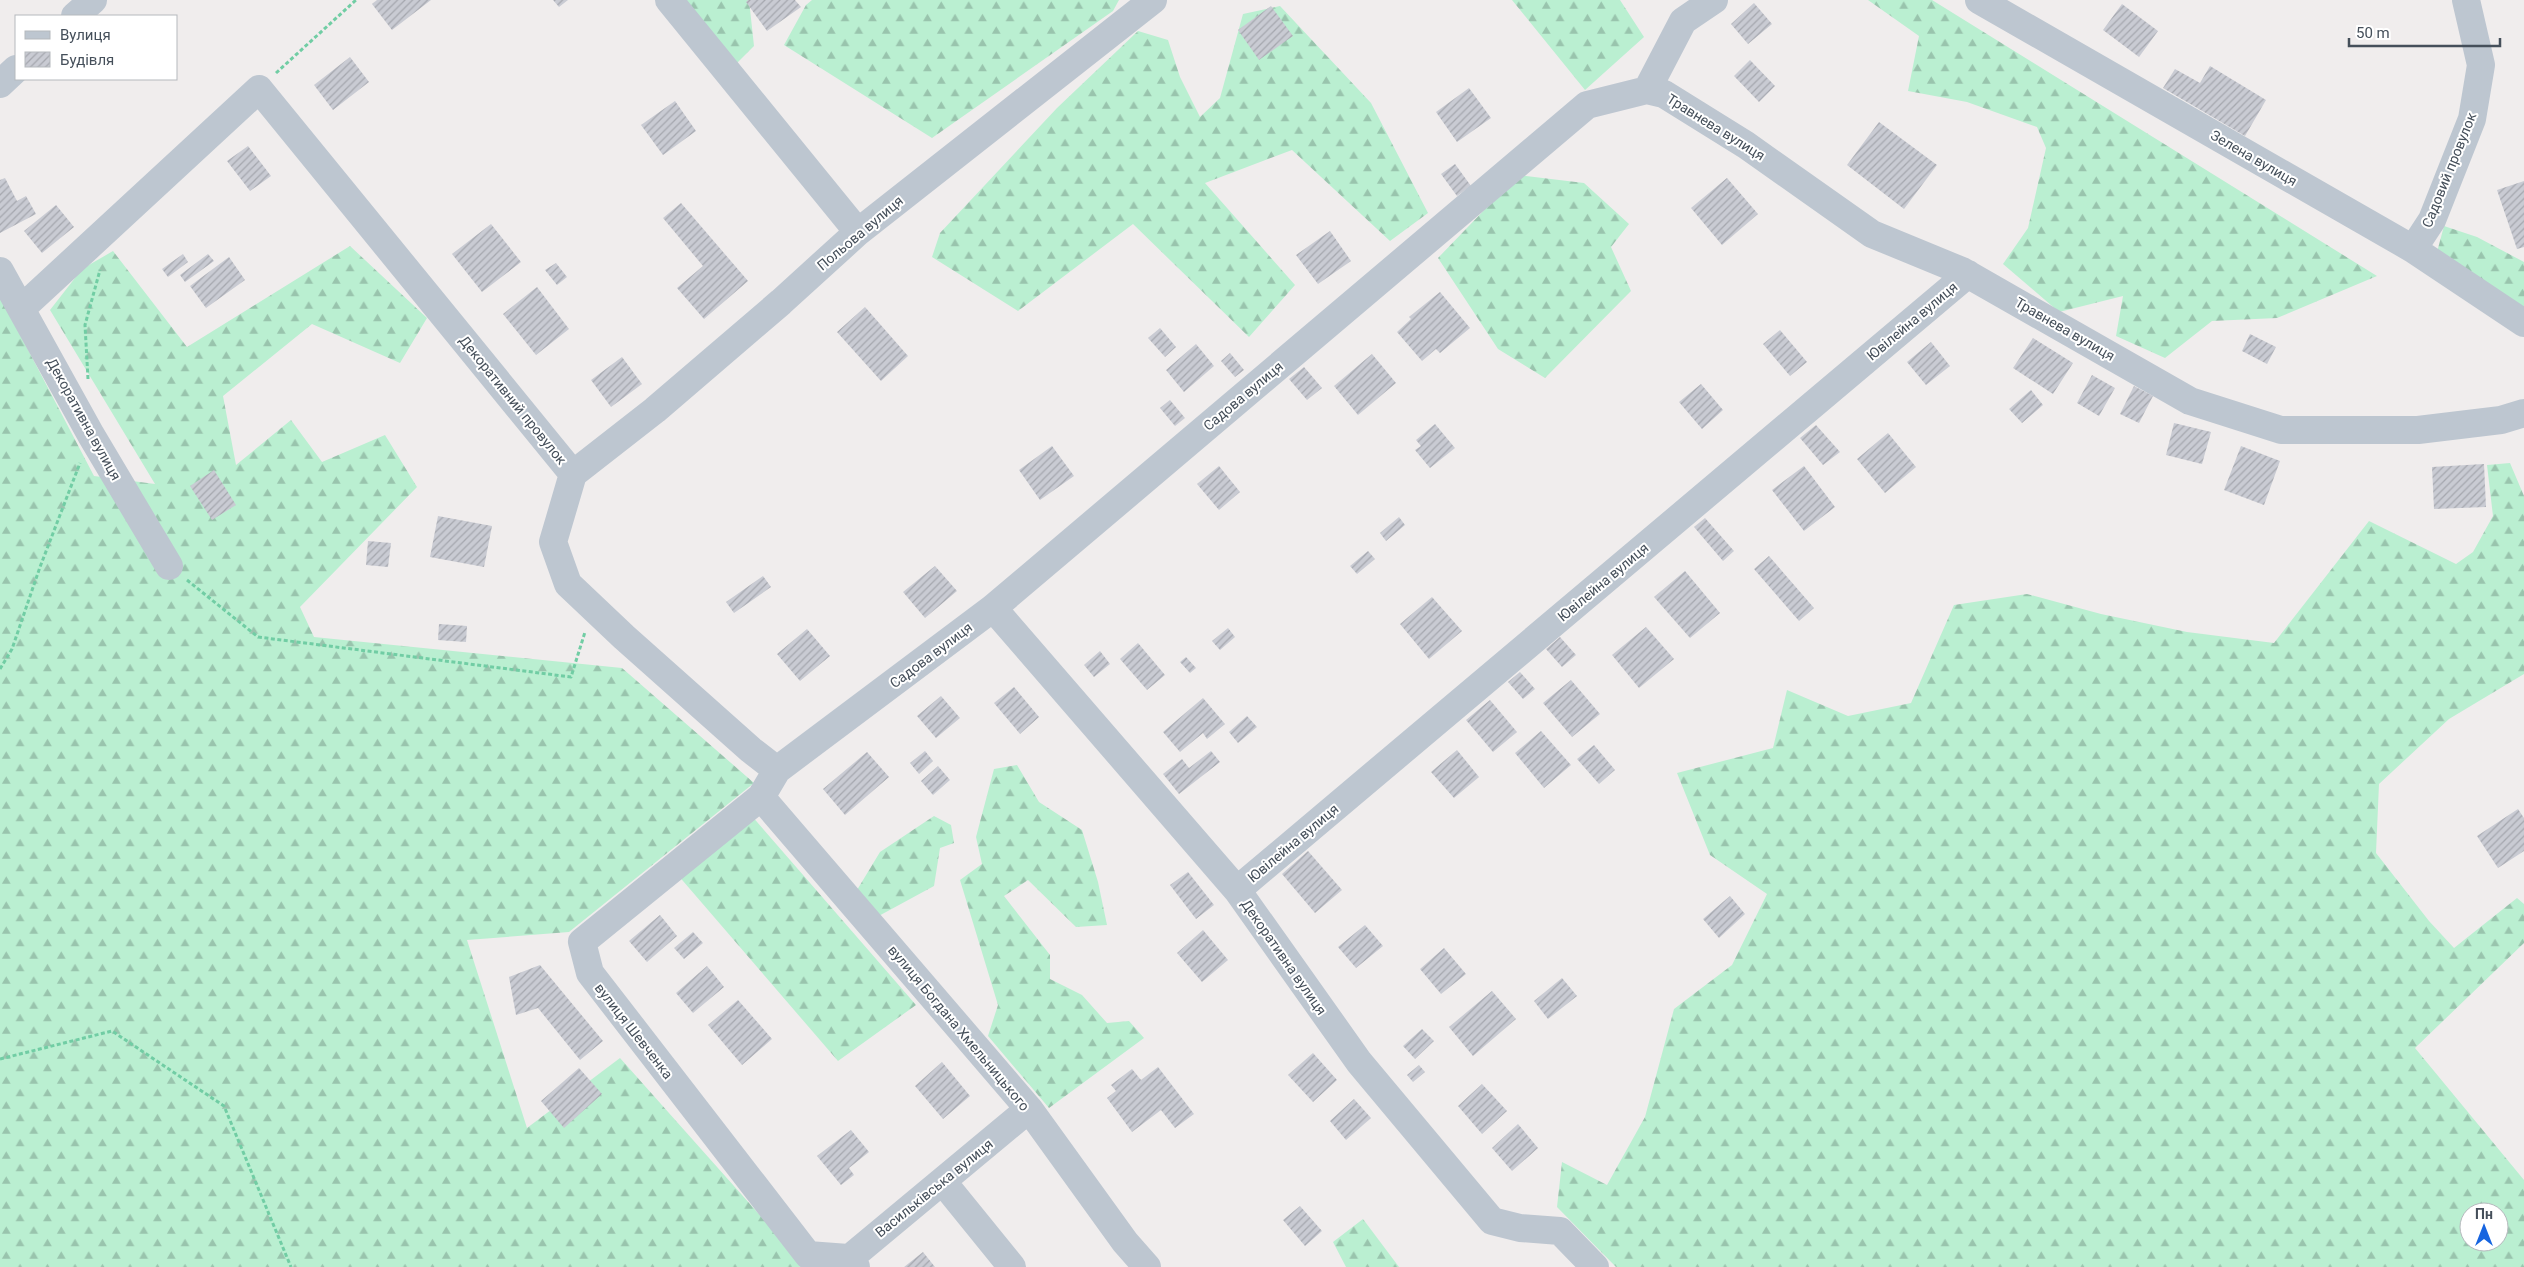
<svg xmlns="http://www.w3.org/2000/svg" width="2524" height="1267" viewBox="0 0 2524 1267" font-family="Roboto,sans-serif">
	<defs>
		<pattern id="forest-firs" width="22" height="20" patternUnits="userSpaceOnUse" patternTransform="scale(1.25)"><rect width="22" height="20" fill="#baefd1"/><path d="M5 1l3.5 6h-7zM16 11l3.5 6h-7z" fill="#99c4ad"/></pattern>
		<pattern id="building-hatch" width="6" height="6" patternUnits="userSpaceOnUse" patternTransform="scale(1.25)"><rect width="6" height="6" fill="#c9cbd3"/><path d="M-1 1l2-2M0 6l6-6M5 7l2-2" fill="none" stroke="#a5a7ae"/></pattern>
	</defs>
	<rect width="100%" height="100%" fill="#f0eded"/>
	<path fill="url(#forest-firs)" fill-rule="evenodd" d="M679 0H749L754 46 733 67Z
		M812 0H1119L1113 11 932 138 784 45 806 5Z
		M1512 0H1620L1644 37 1585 90Z
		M1868 0H1932L2377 276 2277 318 2212 321 2165 358 2116 336 2123 296 2059 312 2003 264 2028 228 2046 148 2037 127 1967 102 1908 91 1919 36Z
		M1280 6 1371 103 1428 213 1390 241 1292 150 1205 183 1295 285 1249 337 1133 224 1018 311 932 257 940 233 1057 108 1138 31 1168 40 1180 77 1200 117 1220 98 1243 14Z
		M1518 175 1584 183 1629 224 1611 247 1631 291 1545 378 1498 349 1438 258Z
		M2444 226 2477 237 2524 262V314L2437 252Z
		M350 246 427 318 400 363 312 324 223 396 236 465 291 420 322 462 385 435 417 487 300 607 314 637 622 668 754 783 569 932 467 940 527 1128 620 1058 806 1267H0V296L94 476 155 484 50 310 82 269 113 251 187 347Z
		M2510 463 2524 496V674L2449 719 2379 784 2376 853 2429 921 2454 948 2517 898 2524 904V943L2415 1048 2524 1180V1267H1616L1557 1207 1562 1162 1607 1185 1645 1117 1674 1009 1732 965 1767 894 1710 855 1677 773 1773 748 1787 690 1848 716 1911 703 1954 605 2027 594 2101 614 2187 632 2274 643 2369 521 2456 564 2473 552 2493 516 2487 465ZM2469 1212H2499V1242H2469Z
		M1017 765 1039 802 1082 830 1098 882 1107 925 1076 927 1028 880 1004 896 1050 955V979L1082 995 1107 1023 1129 1021 1144 1038 1049 1108 988 1036 998 1005 960 880 982 864 976 837 994 769Z
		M751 815 916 1005 838 1061 677 874Z
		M934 816 951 825 954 843 940 848 934 886 875 918 857 890 880 852Z
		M1363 1219 1399 1267H1346L1333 1242Z"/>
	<path fill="url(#building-hatch)" d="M377 0H431L392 30 372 4Z
		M553 0H568L559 7Z
		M748 0H795L801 7 767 31 746 2Z
		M1754 3 1772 24 1748 44 1731 24Z
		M2122 4 2158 31 2139 57 2103 30Z
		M1271 6 1293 36 1259 60 1238 30Z
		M350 57 369 82 333 110 314 85Z
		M1750 60 1775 86 1759 102 1734 76Z
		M2210 66 2266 100 2245 136 2163 88 2175 69 2200 83Z
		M1469 88 1491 118 1457 142 1436 112Z
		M675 101 696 131 663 155 641 125Z
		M1879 122 1937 165 1904 209 1847 165Z
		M248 146 271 176 250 191 227 161Z
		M1455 164 1471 186 1457 196 1441 174Z
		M5 178 17 201 26 196 36 214 0 233V180Z
		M1727 178 1758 214 1722 245 1691 208Z
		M2524 181V247L2517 249 2497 190Z
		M681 203 748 281 704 319 677 288 703 266 663 218Z
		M56 205 74 227 42 253 24 231Z
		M491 224 521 262 482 292 452 254Z
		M1330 231 1351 261 1318 284 1296 255Z
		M183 254 188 262 168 277 162 269Z
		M208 254 214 261 185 282 180 275Z
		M229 257 245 280 206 308 190 286Z
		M556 263 567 277 557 285 545 270Z
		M537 287 569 329 536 355 503 314Z
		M1440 292 1470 328 1440 353 1436 349 1422 361 1397 332 1411 319 1409 317Z
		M865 307 908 356 881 381 837 332Z
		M1160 328 1176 347 1165 357 1148 338Z
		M1780 330 1807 362 1790 376 1763 344Z
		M2250 334 2276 347 2267 364 2242 351Z
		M2033 338 2073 363 2053 394 2013 368Z
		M1931 342 1950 366 1926 385 1907 362Z
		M1196 344 1214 366 1184 392 1166 370Z
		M1230 353 1244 370 1235 377 1221 361Z
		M1372 354 1396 383 1358 415 1334 386Z
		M622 357 642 384 611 407 591 380Z
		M1304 367 1322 388 1307 400 1289 379Z
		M2092 375 2115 388 2099 416 2077 403Z
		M1701 384 1723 410 1702 429 1679 402Z
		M2134 386 2153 396 2139 423 2120 414Z
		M2031 390 2043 405 2022 423 2009 409Z
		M1170 400 1185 418 1175 426 1160 408Z
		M2174 423 2211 432 2202 464 2166 455Z
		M1435 424 1455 448 1430 468 1415 450 1421 446 1416 440Z
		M1816 425 1840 452 1823 465 1800 438Z
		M1888 433 1916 467 1885 493 1857 459Z
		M1052 446 1074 476 1040 500 1019 470Z
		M2241 446 2280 461 2264 505 2224 490Z
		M2484 464 2486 507 2434 509 2432 467Z
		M1219 466 1240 492 1219 510 1197 484Z
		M1804 466 1835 507 1804 531 1772 490Z
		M214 470 236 505 212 520 190 486Z
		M438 516 492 526 484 567 430 557Z
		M1399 517 1405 525 1386 541 1380 533Z
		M1705 518 1734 551 1723 561 1694 527Z
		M368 541 391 543 388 567 366 565Z
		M1368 551 1375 559 1357 574 1350 566Z
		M1769 556 1814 608 1799 621 1754 569Z
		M935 566 957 591 925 618 903 592Z
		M1685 571 1720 613 1690 638 1654 597Z
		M763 576 771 587 734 613 726 602Z
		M1432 597 1462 631 1429 659 1400 624Z
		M439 624 467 626 466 642 438 640Z
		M1646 627 1674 659 1639 688 1612 655Z
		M1228 628 1235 637 1220 650 1212 641Z
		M807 629 830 656 800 681 777 654Z
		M1560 637 1576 655 1562 667 1546 649Z
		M1138 643 1165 675 1147 690 1120 659Z
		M1100 651 1110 664 1094 677 1084 665Z
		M1186 657 1196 668 1190 673 1180 662Z
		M1520 672 1535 689 1523 699 1508 682Z
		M1571 680 1600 714 1572 737 1543 703Z
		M1014 687 1039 717 1020 734 994 703Z
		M941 696 960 718 936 738 917 716Z
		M1203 698 1225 724 1207 739 1203 733 1180 752 1163 732Z
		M1490 700 1517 732 1493 752 1466 720Z
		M1247 716 1257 727 1238 743 1229 732Z
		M1541 731 1571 765 1544 788 1515 753Z
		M1594 745 1615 770 1599 784 1577 759Z
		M1457 750 1479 777 1454 798 1431 772Z
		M925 751 933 761 919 774 910 763Z
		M1211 751 1220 762 1179 794 1163 774 1182 759 1189 768Z
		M867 752 889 777 845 815 823 789Z
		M938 766 950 780 933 795 921 781Z
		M2518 809 2524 818V851L2498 868 2477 836Z
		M1308 851 1342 890 1315 913 1282 874Z
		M1188 872 1214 905 1196 919 1170 885Z
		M1730 896 1745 914 1719 938 1703 919Z
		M660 915 677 936 647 962 629 941Z
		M1365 925 1383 946 1356 968 1338 947Z
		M1203 930 1228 960 1202 982 1177 953Z
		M693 932 703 943 684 959 674 948Z
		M1444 948 1466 974 1441 994 1420 969Z
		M540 965 603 1041 580 1060 538 1008 516 1015 509 977Z
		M707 966 724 987 693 1013 676 993Z
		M1562 978 1577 996 1548 1019 1534 1001Z
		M1492 991 1516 1019 1473 1056 1449 1027Z
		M738 1000 772 1039 742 1065 708 1025Z
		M1422 1029 1434 1041 1415 1059 1403 1046Z
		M1313 1053 1337 1080 1313 1102 1288 1075Z
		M942 1062 970 1096 943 1119 915 1086Z
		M1419 1065 1425 1072 1413 1082 1407 1075Z
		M1158 1067 1194 1114 1175 1128 1161 1110 1132 1132 1107 1098 1116 1091 1111 1085 1132 1069 1141 1080Z
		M579 1068 602 1094 564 1128 541 1101Z
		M1482 1084 1507 1111 1482 1134 1458 1106Z
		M1354 1099 1371 1118 1346 1140 1330 1121Z
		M1518 1124 1538 1148 1512 1171 1492 1148Z
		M851 1130 869 1152 849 1168 854 1175 841 1185 817 1156Z
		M1300 1206 1322 1231 1305 1246 1283 1220Z
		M923 1252 935 1267H904Z"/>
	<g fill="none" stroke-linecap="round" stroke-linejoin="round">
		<path stroke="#71cda4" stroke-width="3" stroke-dasharray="4 2.5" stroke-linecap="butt" d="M276 73 356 0
			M88 379 85 325 100 270
			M187 580 258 637 571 677 585 632
			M0 669 12 649 40 567 80 463
			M0 1059 112 1031 224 1106 291 1267"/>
		<path stroke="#bdc6d0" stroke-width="28" d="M669 0 858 232
			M1979 0 2413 249 2524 323
			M75 16 93 0
			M0 84 16 69
			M1647 90 1664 94 1746 145 1872 234 1962 271 2190 401 2281 430H2418L2501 420 2524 413
			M2413 249 2432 220 2472 119 2481 65 2466 0
			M0 271 91 435 169 566
			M22 308 259 89 573 474 553 542 568 584 624 637 751 750 777 770
			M573 474 655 410 781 302 858 232 1153 0
			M993 608 1237 890 1359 1062 1492 1221 1520 1228 1560 1231 1595 1267
			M761 797 1029 1109 1125 1242 1147 1267
			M1237 890 1968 274
			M943 1182 1012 1267
			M839 1267 1029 1109
			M856 1267 848 1258 808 1255 590 973 582 942 761 797 777 770 993 608 1587 105 1647 90 1683 21 1714 0"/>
	</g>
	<g text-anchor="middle" stroke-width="4" stroke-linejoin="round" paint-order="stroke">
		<g font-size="14" fill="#454f5a" stroke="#fff">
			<text transform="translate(1716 127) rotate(32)" y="5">Травнева вулиця</text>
			<text transform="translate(2254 158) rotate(30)" y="5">Зелена вулиця</text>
			<text transform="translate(2449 170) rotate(-68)" y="5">Садовий провулок</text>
			<text transform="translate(860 233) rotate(-40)" y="5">Польова вулиця</text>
			<text transform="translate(1912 321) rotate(-40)" y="5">Ювілейна вулиця</text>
			<text transform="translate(2065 329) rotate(30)" y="5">Травнева вулиця</text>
			<text transform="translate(1243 396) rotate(-40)" y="5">Садова вулиця</text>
			<text transform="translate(513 400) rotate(51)" y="5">Декоративний провулок</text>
			<text transform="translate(84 419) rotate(61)" y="5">Декоративна вулиця</text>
			<text transform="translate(1603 582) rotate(-40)" y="5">Ювілейна вулиця</text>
			<text transform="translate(931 655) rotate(-37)" y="5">Садова вулиця</text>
			<text transform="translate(1293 843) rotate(-40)" y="5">Ювілейна вулиця</text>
			<text transform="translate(1284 957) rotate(55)" y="5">Декоративна вулиця</text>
			<text transform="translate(959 1028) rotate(50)" y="5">вулиця Богдана Хмельницького</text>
			<text transform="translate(634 1031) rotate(52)" y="5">вулиця Шевченка</text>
			<text transform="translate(934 1188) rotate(-39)" y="5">Васильківська вулиця</text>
		</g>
	</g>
	<rect x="15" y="15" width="162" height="65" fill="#ffffff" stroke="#b5b9bd"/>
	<rect x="25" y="31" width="25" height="8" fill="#bdc6d0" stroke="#b5b9bd"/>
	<text x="60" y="40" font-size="15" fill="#454f5a">Вулиця</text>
	<rect x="25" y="52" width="25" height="15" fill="url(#building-hatch)" stroke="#b5b9bd"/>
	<text x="60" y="65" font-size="15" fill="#454f5a">Будівля</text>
	<g transform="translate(2484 1227)"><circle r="24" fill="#ffffff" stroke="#b5b9bd"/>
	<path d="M0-4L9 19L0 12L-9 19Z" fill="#1765e0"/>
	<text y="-8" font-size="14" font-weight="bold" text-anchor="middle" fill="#454f5a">Пн</text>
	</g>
	<path d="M2349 38v8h151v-8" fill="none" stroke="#454f5a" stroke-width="2.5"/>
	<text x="2356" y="38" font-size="15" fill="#454f5a" stroke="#ffffff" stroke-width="4" paint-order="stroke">50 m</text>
</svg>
